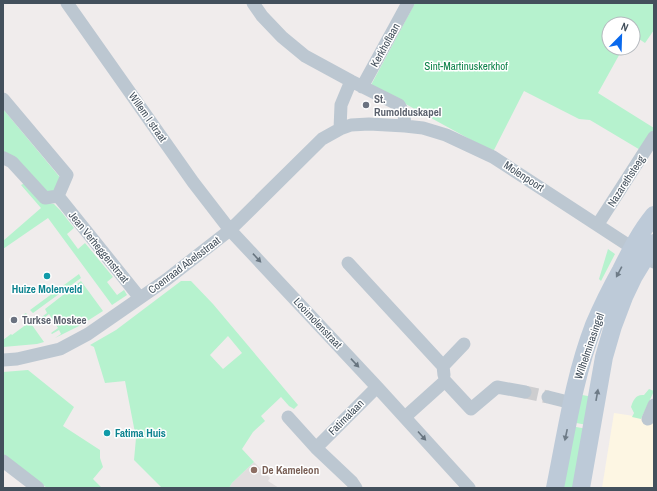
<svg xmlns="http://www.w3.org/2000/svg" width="657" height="491" viewBox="0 0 657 491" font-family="'Archivo Narrow',sans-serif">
	<rect width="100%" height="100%" fill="#f0ecec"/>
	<path fill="#fdf6e3" d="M614 413 654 419V488H602Z"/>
	<path fill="#e1ddde" d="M254 462 270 478 268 481 279 488H229L232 483Z"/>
	<path fill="#b6f2ce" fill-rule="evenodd" d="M415 3H654V30L645 43 633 35V24H609V48H623L598 93 654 128V132L642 151 590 120 579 119 524 91 493 152 371 85Z
		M3 109 63 181 52 197 3 156Z
		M25 183 43 202 54 204 60 210 74 228 67 234 78 249 85 243 113 277 107 282 117 295 124 290 127 295 112 305 48 218 3 249V241L41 208 21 185Z
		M608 249 615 254 601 281 599 279Z
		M79 274 81 278 33 313 30 310Z
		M81 281 103 311 81 325 55 338 61 334 59 330 52 334 51 333 58 328 49 314 40 321 39 319 47 313 45 309Z
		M181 281H191L213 304 298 405 294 409 289 406 281 397 261 416 265 421 253 432 242 449 254 462 232 483 229 488H162L134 460 136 438 125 381 105 383 94 347 90 345 116 330ZM228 336 242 353 223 369 210 355Z
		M26 313 29 317 27 318 44 342 37 344 3 347V340L11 334 12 335 27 324 21 316Z
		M28 370 74 407 63 426 100 450V458L103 467 93 479 102 488H47L3 454V372Z
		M649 389 654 391 641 419 632 417 634 413 631 407C633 400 636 394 644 395Z
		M577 394 593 397 587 425 571 422Z
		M571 426 587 429 576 488H558Z"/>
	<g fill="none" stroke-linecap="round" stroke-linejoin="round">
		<path stroke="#cdcdcf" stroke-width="13" stroke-dasharray="13 6" stroke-linecap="butt" d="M525 392 548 397"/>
		<path stroke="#bcc7d1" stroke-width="13" d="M67 3 193 182 230 230 377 387 469 488
			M253 3 262 16 282 37 305 56 351 81 399 105 404 114 405 126
			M362 87 408 3
			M3 99 67 175 58 196 140 298
			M340 129 351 125 369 124 405 126 423 128 446 135 493 157 654 262
			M3 159 4 158 12 162 45 198 58 196
			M598 224 654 137
			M348 263 443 366
			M3 360 17 359 60 349 88 334 166 280 230 230 322 139 340 129 341 105 351 81
			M444 375 443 366 464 344
			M548 397 572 403
			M288 417 316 448 352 482 356 488
			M405 417 445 381 471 409 497 387 525 392
			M648 419 654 405
			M316 448 377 387
			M3 461 38 488"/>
		<path stroke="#bdcad8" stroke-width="18" d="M555 488C566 434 574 377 594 325 602 306 611 288 621 270 631 250 640 232 654 215
			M581 488 604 357 613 326 624 297 634 276 654 243"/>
	</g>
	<defs><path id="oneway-solid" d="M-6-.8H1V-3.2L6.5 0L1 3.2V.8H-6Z"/></defs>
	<g fill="#67747f">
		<use href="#oneway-solid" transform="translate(257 258) rotate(47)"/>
		<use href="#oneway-solid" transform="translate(355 363) rotate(47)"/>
		<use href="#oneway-solid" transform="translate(422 436) rotate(48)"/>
	</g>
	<g fill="#6e7b87">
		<use href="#oneway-solid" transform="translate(619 272) rotate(118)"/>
		<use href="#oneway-solid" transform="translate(597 395) rotate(-80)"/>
		<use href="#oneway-solid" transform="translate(566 435) rotate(102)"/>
	</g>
	<g fill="#6b7280" stroke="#fff" stroke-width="1.5">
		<circle cx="366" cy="105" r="4"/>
		<circle cx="14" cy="320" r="4"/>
	</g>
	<g fill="#0f9aa8" stroke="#fff" stroke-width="1.5">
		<circle cx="47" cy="276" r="4"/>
		<circle cx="107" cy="433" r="4"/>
	</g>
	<circle fill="#8d6e63" stroke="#fff" stroke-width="1.5" cx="254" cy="470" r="4"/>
	<g text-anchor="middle" stroke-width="3" stroke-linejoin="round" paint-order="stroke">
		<g font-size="11" fill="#43505c" stroke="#fff">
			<text transform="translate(385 45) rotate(-61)" y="4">Kerkhoflaan</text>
			<text transform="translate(148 117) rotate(55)" y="4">Willem I straat</text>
			<text transform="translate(524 176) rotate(33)" y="4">Molenpoort</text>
			<text transform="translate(626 181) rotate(-57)" y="4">Nazarethsteeg</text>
			<text transform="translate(99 247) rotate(51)" y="4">Jean Verheggenstraat</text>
			<text transform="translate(184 265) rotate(-37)" y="4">Coenraad Abelsstraat</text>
			<text transform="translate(318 323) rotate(47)" y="4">Looimolenstraat</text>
			<text transform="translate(589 346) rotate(-71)" y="4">Wilhelminasingel</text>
			<text transform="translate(346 417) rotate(-45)" y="4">Fatimalaan</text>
		</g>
		<g font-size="11" fill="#0e834a" stroke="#fff">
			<text x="466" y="70">Sint-Martinuskerkhof</text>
		</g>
		<g font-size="11" font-weight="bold" fill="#5b616d" stroke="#fff" text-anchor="start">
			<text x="374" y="103">St.<tspan x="374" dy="13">Rumolduskapel</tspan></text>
			<text x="22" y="324">Turkse Moskee</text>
		</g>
		<g font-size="11" font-weight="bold" fill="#0d838f" stroke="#fff">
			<text x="47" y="293">Huize Molenveld</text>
			<text x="115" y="437" text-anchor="start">Fatima Huis</text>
		</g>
		<g font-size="11" font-weight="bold" fill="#785e54" stroke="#fff" text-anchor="start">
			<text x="262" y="474">De Kameleon</text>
		</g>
	</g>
	<rect width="657" height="491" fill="none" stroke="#43505c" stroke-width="8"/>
	<g transform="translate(621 36) rotate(23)"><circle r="19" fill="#ffffff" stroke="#b4b9be"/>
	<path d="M0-3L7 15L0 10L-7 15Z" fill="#0969ed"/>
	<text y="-6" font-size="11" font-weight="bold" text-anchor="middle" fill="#43505c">N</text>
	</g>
</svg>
